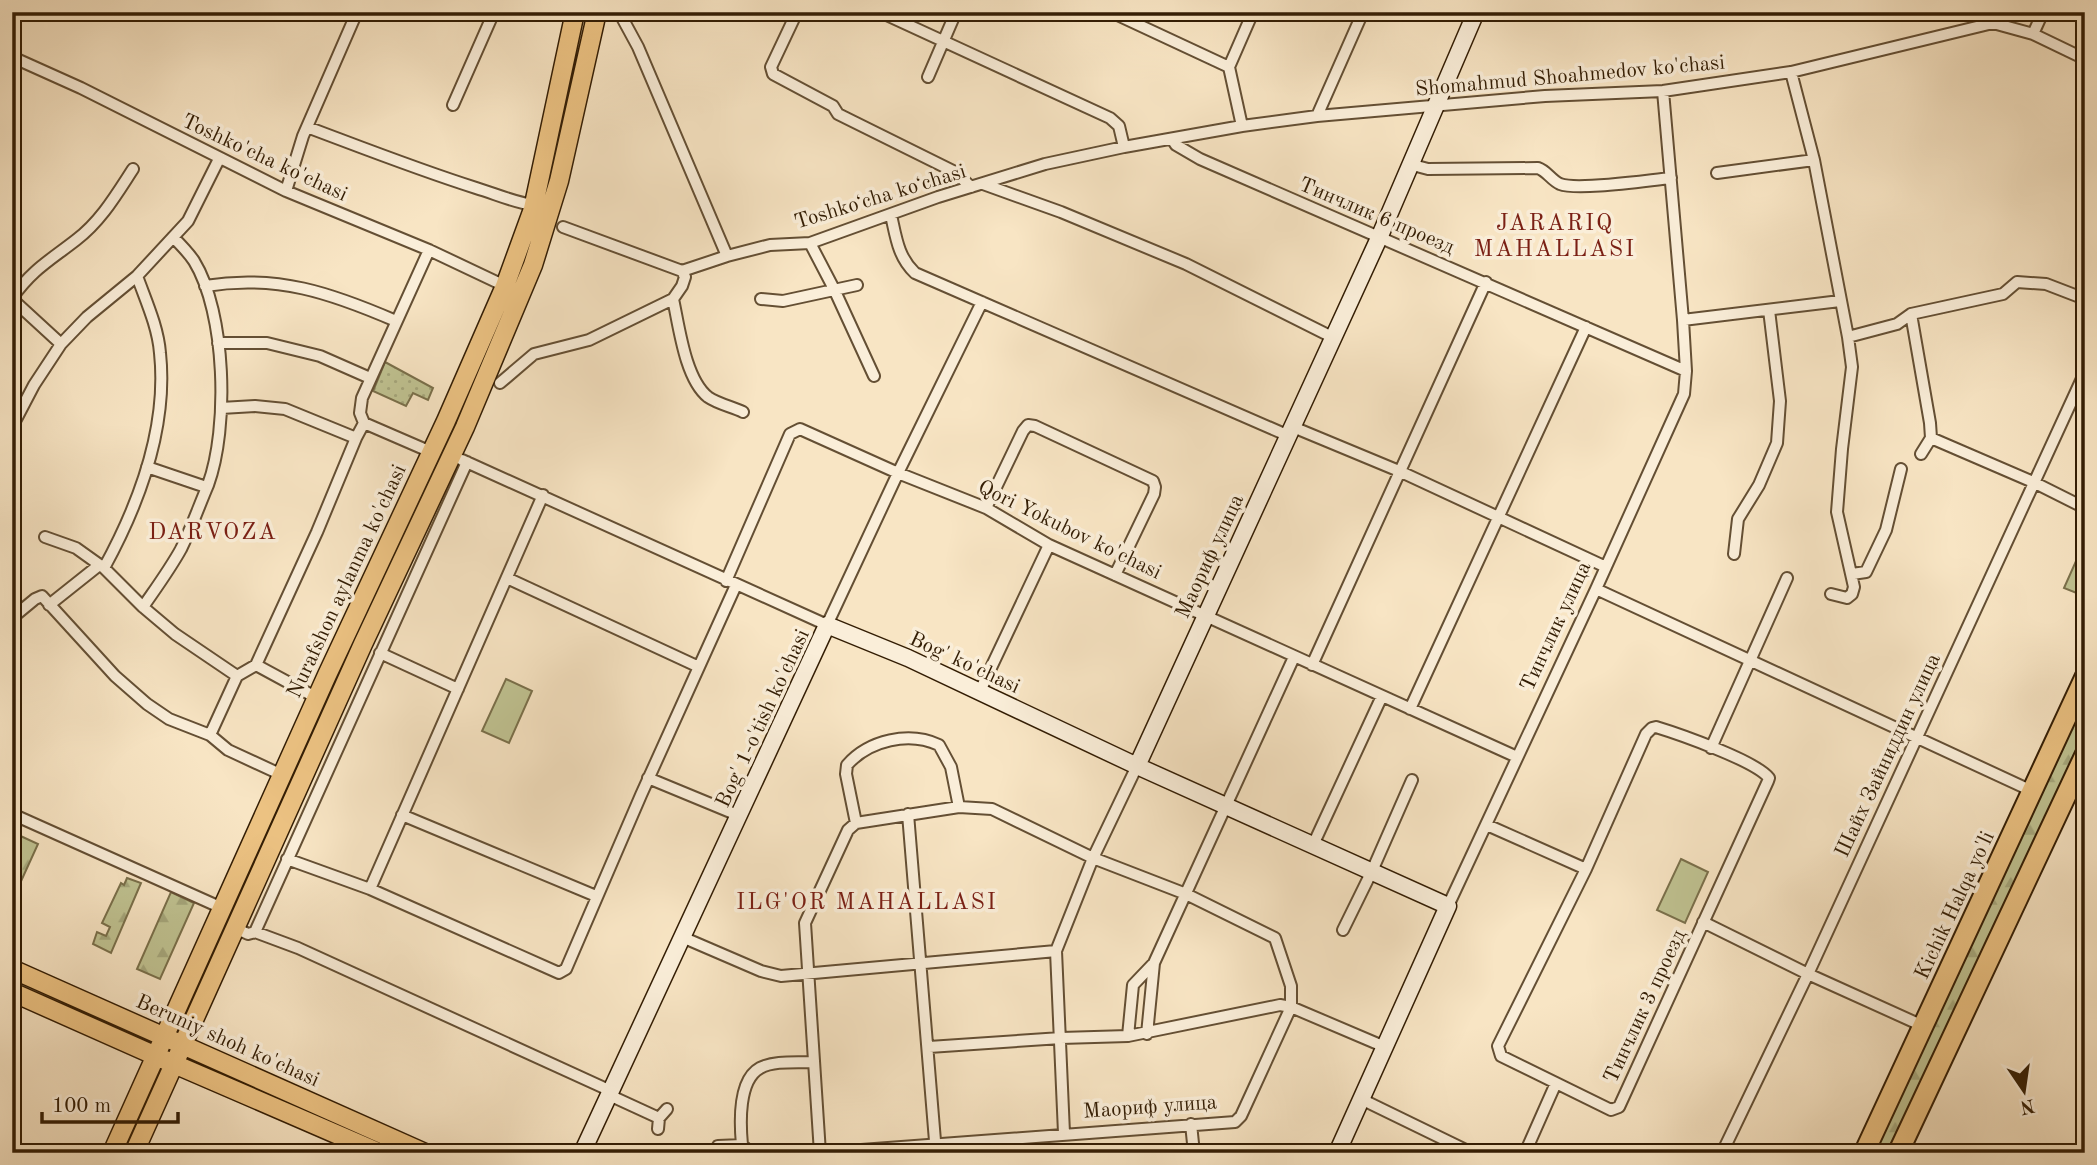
<svg xmlns="http://www.w3.org/2000/svg" width="2097" height="1165" viewBox="0 0 2097 1165" font-family="'Old Standard TT',serif">
	<defs>
		<pattern id="grass-dots" width="8" height="8" patternUnits="userSpaceOnUse" patternTransform="scale(1.75)"><rect width="8" height="8" fill="#c0c392"/><path d="M2 2h.1M6 6h.1" fill="none" stroke="#a5a77c" stroke-width="1.8" stroke-linecap="round"/></pattern>
		<pattern id="forest-firs" width="22" height="20" patternUnits="userSpaceOnUse" patternTransform="scale(1.75)"><rect width="22" height="20" fill="#c0c392"/><path d="M5 1l3.5 6h-7zM16 11l3.5 6h-7z" fill="#a5a77c"/></pattern>
	</defs>
	<rect width="100%" height="100%" fill="#f8e5c4"/>
	<filter id="stains"><feTurbulence type="fractalNoise" baseFrequency=".00286" numOctaves="4"/><feColorMatrix values="0 0 0 0 .2 0 0 0 0 .09 0 0 0 0 .02 0 0 0 .5 -.17"/></filter>
	<radialGradient id="worn" r=".72"><stop offset=".6" stop-color="#630" stop-opacity="0"/><stop offset="1" stop-color="#630" stop-opacity=".3"/></radialGradient>
	<path fill="url(#grass-dots)" stroke="#7a704b" stroke-width="2" d="M385 362 433 388 428 400 413 393 406 406 373 391Z"/>
	<path fill="url(#forest-firs)" stroke="#7a704b" stroke-width="2" d="M2085 694V732L1889 1153H1871Z
		M14 833 38 844 12 901V836Z
		M127 878 141 883 111 953 93 944 97 932 106 936 110 927 102 923 121 883 124 885Z
		M171 892 194 903 160 979 137 969Z"/>
	<path fill="#c0c392" stroke="#7a704b" stroke-width="2" d="M2076 561 2085 565V582L2079 594 2064 588Z
		M506 679 532 691 509 743 482 731Z
		M1681 859 1708 872 1685 923 1657 910Z"/>
	<g fill="none" stroke-linecap="round" stroke-linejoin="round">
		<defs>
			<path id="street" d="M619 12 638 47 727 256
				M797 12 771 67 773 74 833 106 838 114 955 172 971 187
				M880 12 1110 118 1119 126 1124 147
				M1111 12 1229 67
				M1558 13 1559 12
				M2033 34 2043 12
				M12 57 81 88 286 191 429 250 505 286
				M1229 67 1242 126
				M1229 67 1253 12
				M1791 72 1814 160 1848 337 1852 367 1842 449 1837 512 1854 587 1852 594 1847 598 1831 594
				M928 77 956 12
				M453 105 494 12
				M1317 116 1363 12
				M307 127C363 148 419 170 476 188 496 194 513 202 533 205
				M1172 139 1176 145 1200 159 1686 371
				M1409 164 1428 169 1538 168C1547 171 1551 180 1560 184 1578 191 1649 180 1671 178
				M1717 173 1814 160
				M983 184 1061 212 1186 264 1332 337
				M286 191 303 136 357 12
				M891 215C896 237 898 257 915 273L1289 436
				M563 227 682 271 727 256 770 245 810 243 938 197 1045 164 1124 147 1242 126 1317 116 1545 96 1663 91 1791 72 1993 23 2033 34 2085 59
				M810 243 834 289 874 376
				M205 286C277 274 331 293 396 321
				M12 298C33 269 49 261 76 240 101 221 116 195 133 169
				M12 299 61 344
				M673 299C679 326 685 379 708 397 718 404 733 407 743 412
				M761 299 783 301 857 285
				M1911 314 1930 423 1931 438 1921 454
				M1683 320 1840 301
				M1848 337 1897 324 1911 314 2003 294 2017 282 2046 284 2085 299
				M218 343H267L320 356 370 378
				M500 383 534 354 589 340 673 299 682 286 685 277 682 271
				M221 408 255 406 285 409 356 438 364 423 431 452
				M364 423 360 413 362 398 429 250
				M12 427 34 385 61 344 87 317 137 276 188 221 219 159
				M1293 427 1399 471 1606 567
				M1931 438 2033 482 2085 508
				M462 460 827 625 898 473 982 302
				M147 467 206 487
				M986 508 1023 431 1028 425 1035 426 1153 481 1155 487 1154 494 1115 575
				M45 537 76 548 104 568 143 607 175 634 237 676
				M1734 554 1738 519 1759 485 1777 443 1780 401 1769 310
				M104 568C139 504 168 428 160 353 158 327 146 301 137 276
				M1852 574 1866 572 1886 530 1901 469
				M507 578 699 667
				M726 581 790 434 800 429 898 473 986 508 1049 545 1517 757
				M1596 589 2032 791
				M49 605 98 566
				M143 607C156 588 170 569 181 549 191 529 199 506 208 485 229 428 226 313 194 261 188 252 180 244 173 237
				M12 618 35 599 42 596 115 676 147 704 169 719 210 735 228 750 282 775
				M380 653 458 689
				M256 665 317 698
				M1312 665 1486 282
				M980 691 1049 545
				M1410 709 1586 327
				M1656 727C1679 734 1756 761 1769 778L1768 781 1619 1107 1611 1110 1501 1056 1498 1046 1586 869 1646 734 1652 728Z
				M210 735 237 676 256 665 317 532 356 438
				M1711 748 1787 578
				M648 778 740 816
				M12 814 222 908
				M908 814 936 1153
				M402 815 596 896
				M856 823 846 774 847 765C869 740 909 731 939 745L951 767 959 807
				M1487 825 1586 869
				M1313 845 1382 696
				M287 859 370 889 559 973 566 969 641 795 736 585
				M370 889 543 495
				M1448 906 1596 589 1684 394 1686 371 1683 320 1663 91
				M1703 922 1808 974 1923 1026
				M235 928 248 934 255 932 298 948 611 1091
				M1343 930 1372 871 1412 780
				M255 932 467 462
				M682 937 761 971 781 976 1056 951
				M1147 1034 1154 963 1294 657
				M1128 1036 1133 985 1154 963
				M929 1047 1061 1038 1128 1036 1280 1005 1291 1007 1385 1047
				M609 1095 659 1118
				M1361 1099 1472 1153
				M1191 1124 1194 1153
				M658 1129 659 1118 667 1109
				M1064 1133 1056 951 1093 858 1137 766
				M716 1153 718 1146 742 1145
				M751 1153 742 1145C740 1124 738 1080 760 1068 775 1060 798 1063 814 1062
				M820 1153 805 923 848 830 856 823 959 807 992 809 1093 858 1186 894 1275 938 1291 986V1007L1241 1116 1235 1122 821 1153
				M1525 1153 1556 1083
				M1722 1153 1808 974 2085 372"/>
			<path id="secondary" d="M1137 766 1379 238 1476 12
				M582 1153 827 625 908 658 1137 766 1448 906 1337 1153"/>
			<path id="primary" d="M12 969 425 1153
				M12 992 174 1064 380 1153
				M112 1153 327 675 446 421 505 286 533 209 575 12
				M134 1153 363 644 465 427 533 265 559 181 597 12"/>
			<path id="highway" d="M1864 1153 2085 677
				M1898 1153 2085 755"/>
		</defs>
		<use href="#street" stroke="#644f34" stroke-width="14"/>
		<use href="#secondary" stroke="#331d04" stroke-width="19"/>
		<use href="#primary" stroke="#331d04" stroke-width="21"/>
		<use href="#highway" stroke="#331d04" stroke-width="23"/>
		<use href="#street" stroke="#faeed9" stroke-width="10"/>
		<use href="#secondary" stroke="#faeed9" stroke-width="16"/>
		<use href="#primary" stroke="#ecc282" stroke-width="18"/>
		<use href="#highway" stroke="#ecc282" stroke-width="19"/>
	</g>
	<g text-anchor="middle" stroke-width="7" stroke-linejoin="round" paint-order="stroke">
		<g font-size="21" fill="#331d04" stroke="#faeed9">
			<text transform="translate(1570 75) rotate(-5)" y="7">Shomahmud Shoahmedov ko'chasi</text>
			<text transform="translate(265 157) rotate(25)" y="7">Toshko'cha ko'chasi</text>
			<text transform="translate(880 196) rotate(-17)" y="7">Toshkoʻcha koʻchasi</text>
			<text transform="translate(1377 215) rotate(23)" y="7">Тинчлик 6 проезд</text>
			<text transform="translate(1070 529) rotate(26)" y="7">Qori Yokubov ko'chasi</text>
			<text transform="translate(1209 556) rotate(-65)" y="7">Маориф улица</text>
			<text transform="translate(346 581) rotate(-65)" y="7">Nurafshon aylanma ko'chasi</text>
			<text transform="translate(1555 626) rotate(-65)" y="7">Тинчлик улица</text>
			<text transform="translate(965 662) rotate(25)" y="7">Bog' ko'chasi</text>
			<text transform="translate(762 718) rotate(-65)" y="7">Bog' 1-o'tish ko'chasi</text>
			<text transform="translate(1887 755) rotate(-65)" y="7">Шайх Зайниддин улица</text>
			<text transform="translate(1954 905) rotate(-65)" y="7">Kichik Halqa yo'li</text>
			<text transform="translate(1644 1006) rotate(-65)" y="7">Тинчлик 3 проезд</text>
			<text transform="translate(228 1040) rotate(24)" y="7">Beruniy shoh ko'chasi</text>
			<text transform="translate(1150 1106) rotate(-4)" y="7">Маориф улица</text>
		</g>
		<g font-size="23" letter-spacing="2" fill="#7a1f14" stroke="#faeed9">
			<text x="1555" y="230">JARARIQ<tspan x="1555" dy="26">MAHALLASI</tspan></text>
			<text x="213" y="539">DARVOZA</text>
			<text x="867" y="909">ILG'OR MAHALLASI</text>
		</g>
	</g>
	<rect width="2097" height="1165" fill="none" stroke="#f8e5c4" stroke-width="42"/>
	<rect x="14" y="14" width="2069" height="1137" fill="none" stroke="#331d04" stroke-width="3.5"/>
	<rect x="21" y="21" width="2055" height="1123" fill="none" stroke="#331d04" stroke-width="2"/>
	<g transform="translate(2024 1091) rotate(167)" stroke="#faeed9" stroke-width="5" paint-order="stroke">
	<path d="M0-5L12 26L0 18L-12 26Z" fill="#331d04"/>
	<text y="-10" font-size="19" font-weight="bold" text-anchor="middle" fill="#331d04">N</text>
	</g>
	<path d="M42 1112v10h136v-10" fill="none" stroke="#331d04" stroke-width="3.5"/>
	<text x="52" y="1112" font-size="21" fill="#331d04" stroke="#faeed9" stroke-width="5" paint-order="stroke">100 m</text>
	<rect width="100%" height="100%" filter="url(#stains)"/>
	<rect width="100%" height="100%" fill="url(#worn)"/>
</svg>
